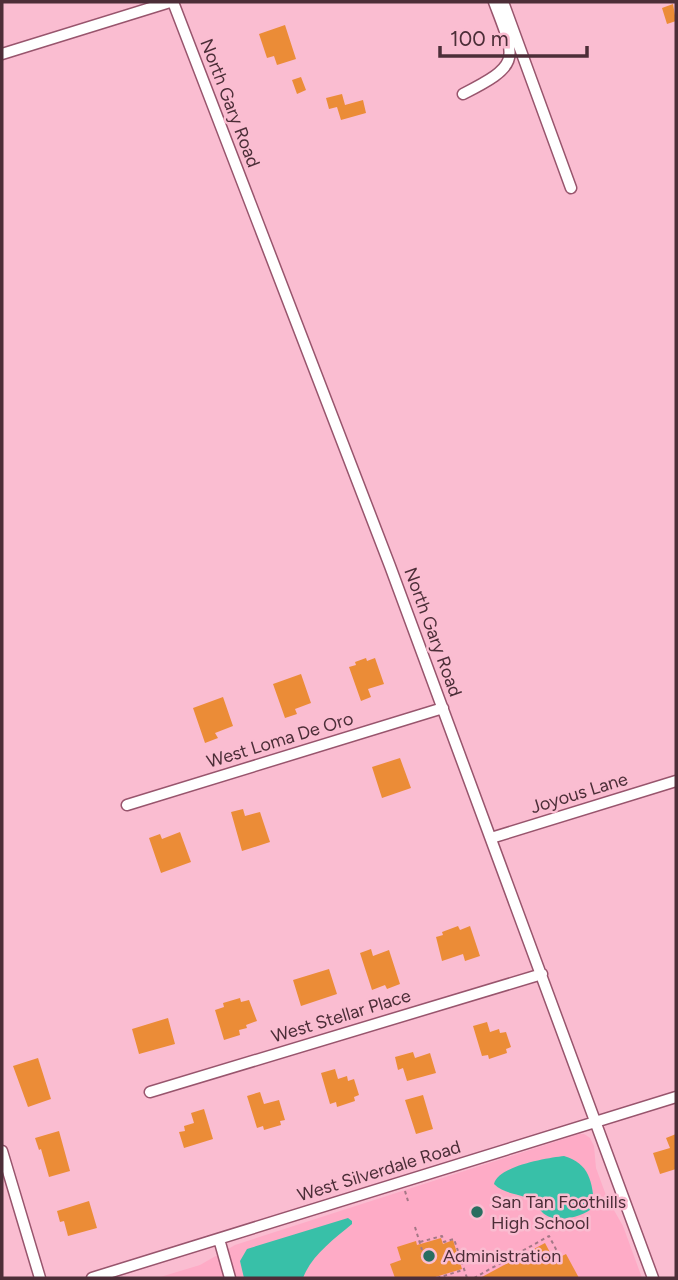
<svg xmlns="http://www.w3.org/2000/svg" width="678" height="1280" viewBox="0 0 678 1280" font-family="Figtree,sans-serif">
	<rect width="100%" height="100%" fill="#fabdd1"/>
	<path fill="#feabc6" d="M579 1134H584L590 1138 594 1146 596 1168 607 1198 623 1226 642 1278H157L200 1265 235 1245Z"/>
	<path fill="#38c0a8" d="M564 1156C589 1163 593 1182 594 1207 583 1217 554 1225 542 1212 537 1206 533 1200 525 1197 514 1193 503 1193 494 1184 498 1166 547 1158 564 1156Z
		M348 1218 352 1221V1224C334 1239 311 1256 303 1278H244L240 1261 247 1249Z"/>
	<path fill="#eb8c37" d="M673 4 676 21 667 24 662 8Z
		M285 25 296 59 277 65 274 56 267 58 259 34Z
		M301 77 306 90 297 94 292 80Z
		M342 94 345 105 363 100 366 113 341 120 337 107 329 109 326 98Z
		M366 658 367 661 375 658 384 684 368 689 371 697 361 701 349 667 356 665 355 662Z
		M301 674 311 703 295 709 297 714 285 718 273 684Z
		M223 697 233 726 215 733 218 738 205 743 193 708Z
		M400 758 411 788 382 798 372 767Z
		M243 809 245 816 260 812 270 842 242 851 231 812Z
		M180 832 191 862 161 873 149 838 160 834 162 839Z
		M458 926 460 930 470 926 480 956 465 961 463 954 442 961 436 937 443 935 442 932Z
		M371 949 373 956 389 950 400 984 387 989 385 985 372 990 360 953Z
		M329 969 337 994 301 1006 293 980Z
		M240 998 241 1002 249 1000 257 1021 246 1025 247 1028 239 1030 240 1035 224 1040 215 1010 224 1007 223 1003Z
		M168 1018 175 1044 139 1054 132 1029Z
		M487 1022 490 1032 499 1029 500 1033 506 1032 511 1047 506 1049 507 1053 489 1059 488 1055 482 1056 473 1026Z
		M413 1052 415 1058 430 1053 436 1073 407 1081 403 1068 398 1070 395 1057Z
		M38 1058 51 1099 28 1107 13 1066Z
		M335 1069 338 1079 347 1076 348 1081 354 1079 359 1095 354 1097 355 1101 337 1107 336 1102 330 1104 321 1073Z
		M260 1092 264 1104 279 1100 285 1120 280 1121 281 1125 264 1130 263 1126 257 1128 247 1096Z
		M423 1095 433 1129 416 1134 405 1100Z
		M204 1109 213 1139 184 1148 179 1132 185 1131 184 1126 194 1123 191 1113Z
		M59 1131 70 1171 49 1177 41 1149 39 1150 35 1138Z
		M676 1134V1169L660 1174 653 1153 670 1148 666 1138Z
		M89 1201 97 1228 68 1236 64 1221 60 1222 57 1211Z
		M441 1238 443 1244 453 1240 462 1269 432 1278H395L390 1264 401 1260 397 1247 416 1241 417 1245Z
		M545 1243 554 1260 566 1254 579 1278H480Z"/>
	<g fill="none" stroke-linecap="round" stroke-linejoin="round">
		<defs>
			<path id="minor" d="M173 2 390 566 653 1278
				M503 2 571 188
				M2 54 170 2
				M463 94C522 64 516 60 494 2
				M127 805 443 708
				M491 838 676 781
				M150 1092 542 974
				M2 1151 40 1278
				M219 1239 230 1278
				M92 1278 676 1097"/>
		</defs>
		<use href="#minor" stroke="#98556d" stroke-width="13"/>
		<path stroke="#a47786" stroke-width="2" stroke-dasharray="3.5 3.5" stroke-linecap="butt" d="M405 1191 408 1201
			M415 1227 422 1250
			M420 1242 442 1236 444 1242 454 1239 467 1278
			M437 1278 463 1270
			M474 1278 549 1236 559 1255 553 1258
			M579 1278H581"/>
		<use href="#minor" stroke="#fff" stroke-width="10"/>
	</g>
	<g fill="#296e60" stroke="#fabdd1" stroke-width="2.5">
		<circle cx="477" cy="1212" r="7"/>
		<circle cx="429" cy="1256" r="7"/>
	</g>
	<g text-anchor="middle" stroke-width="5" stroke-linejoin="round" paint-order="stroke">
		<g font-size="18" fill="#4c2e38" stroke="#fabdd1">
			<text transform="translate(230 103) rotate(69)" y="6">North Gary Road</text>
			<text transform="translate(433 632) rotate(70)" y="6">North Gary Road</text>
			<text transform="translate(280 740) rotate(-17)" y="6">West Loma De Oro</text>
			<text transform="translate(579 793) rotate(-17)" y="6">Joyous Lane</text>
			<text transform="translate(341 1016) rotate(-17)" y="6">West Stellar Place</text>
			<text transform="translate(379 1171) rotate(-17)" y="6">West Silverdale Road</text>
		</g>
		<g font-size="18" fill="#4c2e38" stroke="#fabdd1" text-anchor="start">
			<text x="491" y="1208">San Tan Foothills<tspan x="491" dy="21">High School</tspan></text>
			<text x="443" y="1262">Administration</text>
		</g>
	</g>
	<rect width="678" height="1280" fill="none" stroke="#4c2e38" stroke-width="7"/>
	<path d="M440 46v10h147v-10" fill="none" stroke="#4c2e38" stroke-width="3.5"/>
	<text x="450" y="46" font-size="21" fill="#4c2e38" stroke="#fabdd1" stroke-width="5" paint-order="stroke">100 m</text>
</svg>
